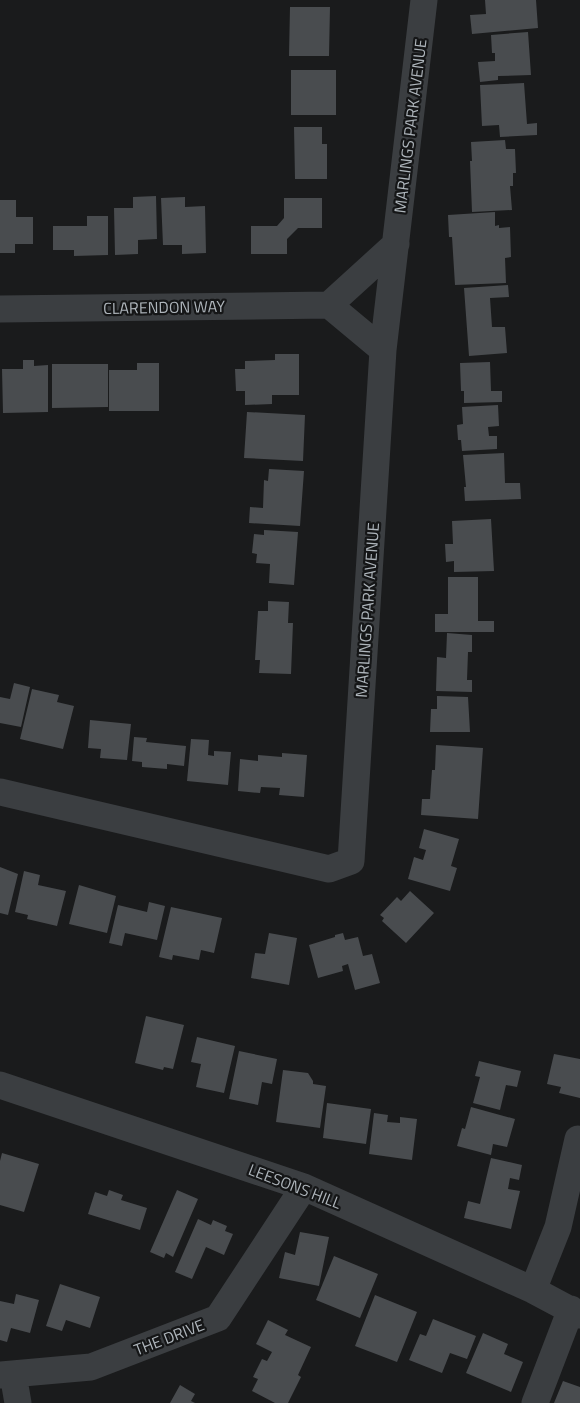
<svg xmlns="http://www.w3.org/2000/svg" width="580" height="1403" viewBox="0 0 580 1403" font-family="'Titillium Web',sans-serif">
	<rect width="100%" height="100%" fill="#1a1b1c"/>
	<path fill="#494c4f" d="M485 0H536L538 28 472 34 470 15 486 14Z
		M290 7H330L329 56H289Z
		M528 32 531 75 498 76V80L480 82 478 62 495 61V53H492L491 35Z
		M291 70H336V115H291Z
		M524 83 527 124 537 123V135L500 137 499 125 482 126 480 85Z
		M294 127H322V144H327V179H295Z
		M505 140 506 149H515L516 173H513V186H510L512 210 472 212 470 161H472L471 142Z
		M156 196 157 239 138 240V254L115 255 114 208H133V197Z
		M185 197V207L205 206 206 253 182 254V245H163L161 198Z
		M284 198H322V228H298L287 239V254H251V226H277L284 218Z
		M0 200H16V217H33V244H15V253H0Z
		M495 212V226L499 225V228L510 227 511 257 505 258 506 283 455 285 452 237H449L448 215Z
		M87 216H108V255L74 256V250H53V226H87Z
		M508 285 509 297 490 298 492 327H505L507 353 469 356 464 288Z
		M275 354H299V395H272V404L245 405V391H236L235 369H245V361L275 360Z
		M23 360H34V366L48 365V412L3 413 2 369H23Z
		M490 362 491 391H502V402L464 403V391H461L460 363Z
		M137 363H159V411H109V370H137Z
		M52 364H108V407L52 408Z
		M498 405 499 426 488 427 489 436H497V449L462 451 461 440H458L457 425 463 424 462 407Z
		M247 412 305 415 303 461 244 458Z
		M504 453 505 483H520L521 499 465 501 464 487H466L463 455Z
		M269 469 304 471 300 526 249 523 250 507 263 508 264 480 268 481Z
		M491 519 494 571 454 572V561L446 562 445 544H453L452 521Z
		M264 530 298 532 294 585 269 583 270 564 256 563 257 554 252 553 254 534 264 535Z
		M448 577H478V621H494V632H435V614H448Z
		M268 601 289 602 288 623H293L291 674 259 673 260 660H255L258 611H268Z
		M447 633 472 635V652H468L467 680H472V692L436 691 437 657 446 658Z
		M14 683 30 687 21 727 0 723V697L10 699Z
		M32 689 59 695 57 702 74 706 63 749 20 739Z
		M437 696 468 697 470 732H430L431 709H437Z
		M90 720 131 724 127 760 100 758 101 749 88 748Z
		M134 737 147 738 146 742 186 746 184 766 167 764V769L142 767V762L132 761Z
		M191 739 209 740 208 755 214 756V751L231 752 228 785 187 781Z
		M436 745 483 748 478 819 421 815 422 799H430L432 770H435Z
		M282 753 307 755 304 797 279 795 280 788 261 787 260 793 238 791 240 759 258 761V755L282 757Z
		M424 829 459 839 451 866 457 868 450 891 408 879 414 857 423 860 426 850 419 848Z
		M0 867 18 874 8 915 0 913Z
		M24 871 40 875 38 885 66 891 57 926 27 919 28 915 15 912Z
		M79 885 116 896 107 933 69 924Z
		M410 891 434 913 406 943 382 921 384 918 380 915 397 897 401 901Z
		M149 902 165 906 157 940 125 933 122 946 109 943 118 905 147 912Z
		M171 907 222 918 214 953 201 950 199 960 173 955 172 960 159 957Z
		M269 933 297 938 289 985 251 978 255 953 265 954Z
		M343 933 345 940 358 937 363 956 372 954 380 983 355 990 348 964 342 966 343 971 318 978 309 945 335 937V935Z
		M146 1016 184 1025 173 1069 164 1067 163 1070 135 1063Z
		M197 1037 235 1046 224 1093 196 1087 201 1064 191 1062Z
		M239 1051 277 1059 272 1084 262 1082 258 1105 229 1099Z
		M554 1054 580 1059V1098L559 1093 561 1087 547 1084Z
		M479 1061 521 1071 517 1087 506 1085 500 1110 473 1103 480 1077 475 1076Z
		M283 1070 308 1073 313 1081V1084L326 1086 320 1128 276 1122Z
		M327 1103 371 1109 366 1144 323 1138Z
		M471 1107 515 1119 507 1147 493 1144 491 1155 457 1146 462 1128 465 1129Z
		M374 1113 388 1115 387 1122 400 1123V1117L417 1119 412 1160 369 1154Z
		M2 1153 39 1164 24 1212 0 1205V1161Z
		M491 1158 522 1165 519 1180 510 1178 508 1189 520 1191 511 1229 464 1218 468 1201 480 1204Z
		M109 1190 123 1195 121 1200 147 1208 140 1230 88 1214 95 1192 107 1196Z
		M177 1190 198 1199 173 1257 166 1253 164 1258 150 1252Z
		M198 1219 211 1225 213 1220 227 1226 225 1231 233 1234 224 1255 206 1247 192 1279 175 1272Z
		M300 1232 329 1237 319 1286 279 1278 285 1252 295 1255Z
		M334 1256 378 1274 360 1318 316 1300Z
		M60 1284 100 1297 90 1328 66 1320 62 1331 46 1326Z
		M16 1294 39 1300 30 1333 11 1328 7 1342 0 1340V1301L14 1304Z
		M375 1295 417 1312 397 1362 355 1346Z
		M433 1319 476 1336 467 1359 450 1353 442 1373 409 1360 420 1334 426 1336Z
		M268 1320 288 1330 285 1335 311 1347 298 1375 301 1377 288 1403H275L252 1391 258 1379 253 1377 262 1359 267 1361 272 1352 256 1344Z
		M483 1333 508 1344 504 1354 523 1362 511 1392 466 1373Z
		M563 1381 580 1387V1403H554Z
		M180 1385 195 1394 191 1401 195 1403H170Z"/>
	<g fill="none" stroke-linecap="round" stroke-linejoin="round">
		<path stroke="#3b3e41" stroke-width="27" d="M329 305 396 244
			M0 309 329 305 383 350
			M0 792 329 869 351 861 383 350 424 0
			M0 1085 304 1187 533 1290 580 1315
			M533 1290 558 1227 578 1139
			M13 1374 18 1403
			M0 1375 91 1367 218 1318 304 1187
			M535 1403 571 1309"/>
	</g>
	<g text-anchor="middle" stroke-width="4.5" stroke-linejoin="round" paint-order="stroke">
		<g font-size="16" fill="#aeb5bb" stroke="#151617">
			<text transform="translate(410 126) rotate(-83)" y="6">MARLINGS PARK AVENUE</text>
			<text transform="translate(164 307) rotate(-1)" y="6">CLARENDON WAY</text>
			<text transform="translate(367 610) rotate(-86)" y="6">MARLINGS PARK AVENUE</text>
			<text transform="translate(295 1186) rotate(21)" y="6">LEESONS HILL</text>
			<text transform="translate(169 1337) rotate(-21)" y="6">THE DRIVE</text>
		</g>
	</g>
</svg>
